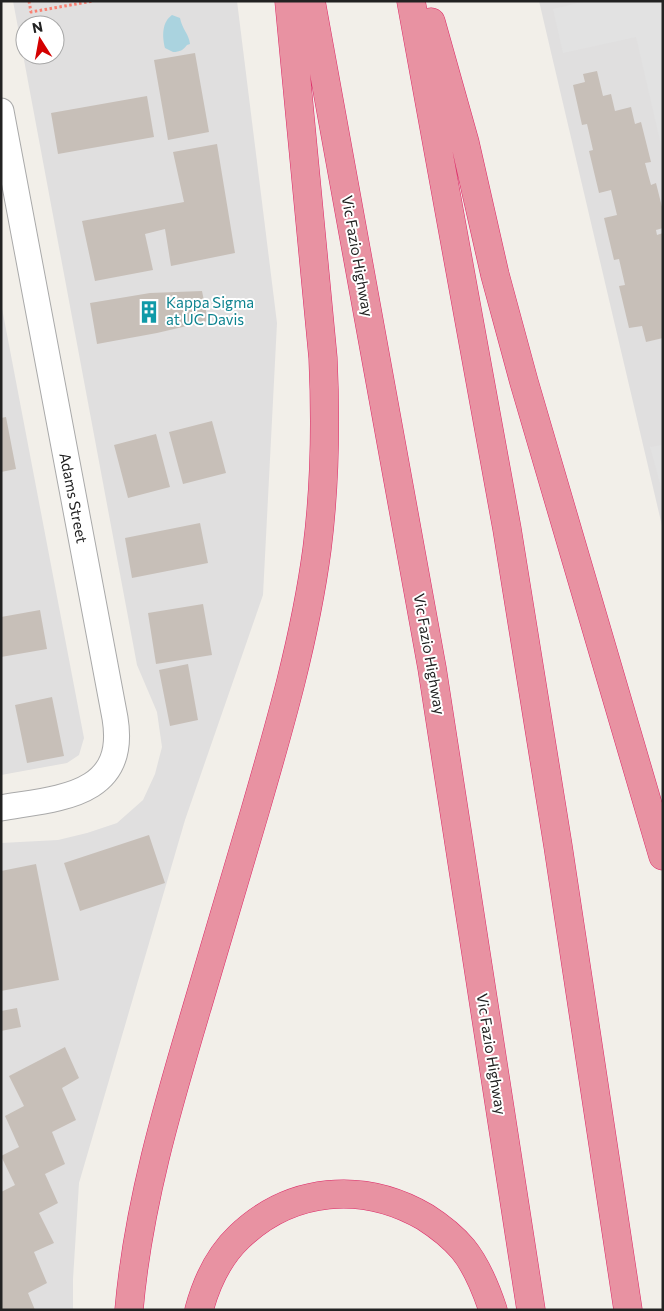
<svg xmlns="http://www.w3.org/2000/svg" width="664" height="1311" viewBox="0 0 664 1311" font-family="Commissioner,sans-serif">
	<rect width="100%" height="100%" fill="#f2efe9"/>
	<path fill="#e0dfdf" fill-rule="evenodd" d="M13 1H237L277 323 263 595 185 820 79 1183 73 1279V1310H1V843L58 840 87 833 117 823 143 800 155 774 162 747 157 712 137 665ZM25 25H55V55H25Z
		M539 1H663V530Z
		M1 303 84 738 79 755 67 763 1 775Z"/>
	<path fill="#e2e2e2" d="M587 1H663V154L636 37 563 53 553 9Z
		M663 445V494L650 447Z"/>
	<path fill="#aad3df" d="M172 15 180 18C182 29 189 34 190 44L187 45C183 50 180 52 173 52L165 48C162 36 162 22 172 15Z"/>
	<path fill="#c7bfb8" d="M195 53 209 132 168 140 154 60Z
		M597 71 603 96 611 94 615 111 631 107 635 124 641 122 651 162 645 163 651 185 656 183 663 211V228L656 230 657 235 663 233V338L646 342 642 326 629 328 619 286 625 285 619 259 614 260 604 218 617 215 611 190 599 193 589 151 593 150 587 124 582 125 573 85 585 82 583 74Z
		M147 96 154 137 58 154 51 113Z
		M217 144 235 253 171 266 165 229 145 234 153 270 95 281 82 221 184 202 173 152Z
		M202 291 208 321 157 333 97 344 90 303 150 293Z
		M6 417 16 469 1 472V418Z
		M212 421 226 473 183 484 169 432Z
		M156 434 170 487 128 498 114 445Z
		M200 523 208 563 132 578 125 538Z
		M203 604 212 655 156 664 148 613Z
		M40 610 47 649 1 657V617Z
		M188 664 198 720 170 726 159 670Z
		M52 697 64 756 27 763 15 705Z
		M149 835 165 883 80 911 64 863Z
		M36 864 59 980 1 991V871Z
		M17 1008 21 1027 1 1031V1011Z
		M65 1047 79 1078 62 1088 76 1120 52 1132 65 1164 45 1174 58 1203 39 1213 54 1243 34 1252 47 1283 28 1293 35 1310H1V1192L15 1185 1 1156 19 1147 5 1116 24 1106 9 1076Z"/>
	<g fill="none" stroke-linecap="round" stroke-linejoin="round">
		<defs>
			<path id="minor" d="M1 111 115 718C128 797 58 798 1 808"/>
			<path id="highway" d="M311 1 432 668 531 1310
				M411 1 507 529 558 846 628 1310
				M431 22 465 143 495 275 524 382 663 856
				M129 1310C138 1205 168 1105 198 1004 217 940 236 876 255 811 280 725 305 639 317 549 325 486 326 422 323 358L289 1
				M199 1310C206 1284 219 1256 239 1237 291 1187 363 1181 425 1217 439 1226 452 1236 463 1249 477 1266 486 1289 493 1310"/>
		</defs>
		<use href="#minor" stroke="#a9a9a9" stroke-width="27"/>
		<use href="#highway" stroke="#dc2a67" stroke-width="29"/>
		<path stroke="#fa8072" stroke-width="3" stroke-dasharray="2.5 2.5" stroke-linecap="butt" d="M29 1 31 12 93 1"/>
		<use href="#minor" stroke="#fff" stroke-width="25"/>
		<use href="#highway" stroke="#e892a2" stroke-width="28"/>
	</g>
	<defs>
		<symbol id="building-bare" viewBox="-9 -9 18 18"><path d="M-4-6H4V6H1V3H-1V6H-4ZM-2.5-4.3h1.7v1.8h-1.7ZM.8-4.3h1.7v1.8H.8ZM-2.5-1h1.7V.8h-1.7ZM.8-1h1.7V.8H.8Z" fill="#0f9aa8" stroke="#fff" stroke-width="2.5" paint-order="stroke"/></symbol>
	</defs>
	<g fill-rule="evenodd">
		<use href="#building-bare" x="133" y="296" width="32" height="32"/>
	</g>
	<g text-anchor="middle" stroke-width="4" stroke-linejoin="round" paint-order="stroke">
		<g font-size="15" fill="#222" stroke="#fff">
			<text transform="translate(357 256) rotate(80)" y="5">Vic Fazio Highway</text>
			<text transform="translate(73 498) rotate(79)" y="5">Adams Street</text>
			<text transform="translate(429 654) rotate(80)" y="5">Vic Fazio Highway</text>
			<text transform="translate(491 1054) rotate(81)" y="5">Vic Fazio Highway</text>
		</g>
		<g font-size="15" fill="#0d838f" stroke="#fff" text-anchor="start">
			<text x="166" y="308">Kappa Sigma<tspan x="166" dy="17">at UC Davis</tspan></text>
		</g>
	</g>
	<rect width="664" height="1311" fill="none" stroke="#222222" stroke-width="5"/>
	<g transform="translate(40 40) rotate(349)"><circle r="24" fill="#ffffff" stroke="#a7a7a7"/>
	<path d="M0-4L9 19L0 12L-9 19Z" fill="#d40000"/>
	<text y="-8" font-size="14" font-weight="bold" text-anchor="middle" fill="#222222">N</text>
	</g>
</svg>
